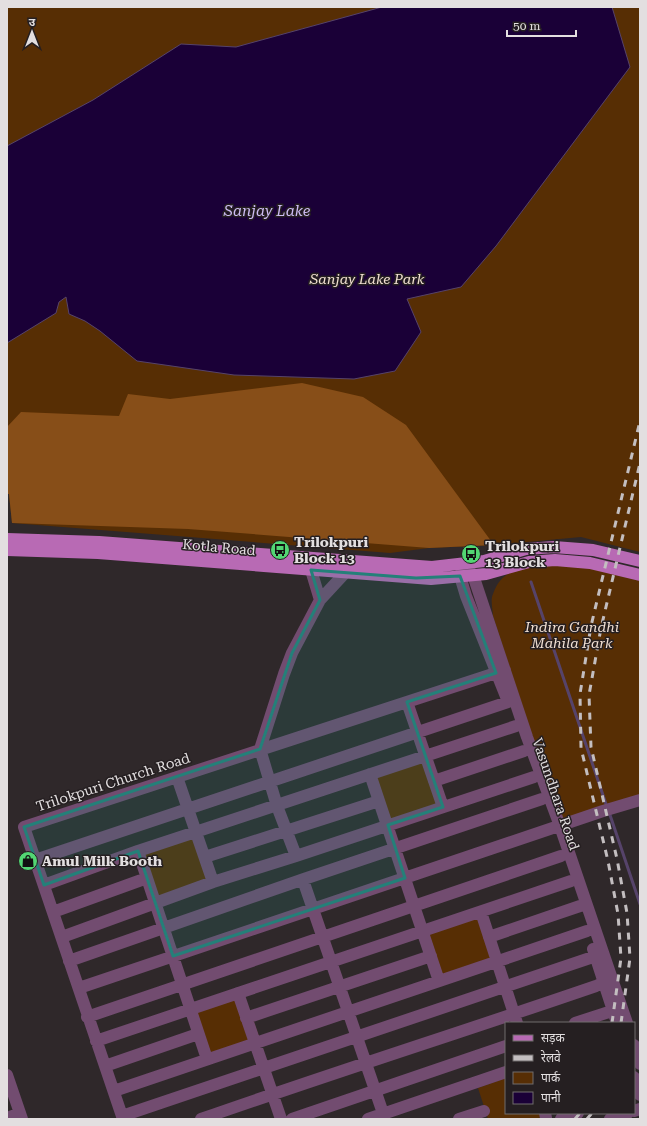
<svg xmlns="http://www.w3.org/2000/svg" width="647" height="1126" viewBox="0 0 647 1126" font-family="'Roboto Serif','Noto Sans Devanagari',serif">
	<rect width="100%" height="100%" fill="#2f282a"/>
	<path fill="#572e04" d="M7 7H640V552L581 537 494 545 429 548 390 553 12 523 9 494H7Z
		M558 564 591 568 640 581V796L560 824 493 616C493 610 490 600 493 594 503 564 532 566 558 564Z
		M425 760 441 806 389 823 374 777Z
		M195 837 211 882 159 900 144 854Z
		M477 915 493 961 441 978 426 932Z
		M244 994 260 1039 208 1056 193 1011Z
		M506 1078V1113H544L545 1116 535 1119H488L478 1088Z"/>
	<path fill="#874e18" d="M302 383 363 397 406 425 494 545 429 548 188 529 12 523 9 494H7V427L21 412 119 416 128 394 170 399Z"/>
	<path fill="#1a0037" stroke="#56436a" d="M382 7H612L630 67 496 246 461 287 407 299 421 332 395 371 354 379 234 375 137 361 100 331 85 321 69 314 66 297 59 302 56 313 7 343V146L93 100 181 44 236 47Z"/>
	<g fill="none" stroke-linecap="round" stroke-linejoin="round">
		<path stroke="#56436a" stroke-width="3" d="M531 582 607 807
			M609 812 640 904"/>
		<path stroke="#724c70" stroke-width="12" d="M463 567 460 576 466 596 507 699
			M467 568 473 575 527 737 560 826 627 1023
			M311 570 320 600
			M407 702 443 807
			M370 774 439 981
			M177 777 213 882
			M434 781 524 751
			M138 851 207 1059
			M296 856 277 806 260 749 284 674 292 653 320 600 345 573
			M205 857 379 801
			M35 860 508 702
			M303 880 385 1119
			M44 885 138 851 516 726
			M53 912 147 878
			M481 912 517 1023
			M62 937 213 882 296 856 534 777
			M489 937 580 906
			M593 949 617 1023
			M69 961 304 879 542 799
			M79 988 603 811 640 800
			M238 993 281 1119
			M87 1017 561 856
			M246 1018 431 956
			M575 1023 612 1011
			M96 1041 571 881
			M634 1045 640 1064
			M105 1066 198 1034
			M7 1075 22 1119
			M634 1077 640 1095
			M114 1091 587 931
			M634 1111 640 1109
			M545 1113 546 1118
			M122 1116 596 956
			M7 1118 20 1113
			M123 1119 24 827 505 670
			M201 1119C332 1073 465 1031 596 986L604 982
			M292 1119 506 1046
			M368 1119 506 1072
			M459 1119 484 1111
			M561 1119 565 1113
			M573 1119 578 1113
			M610 1119 628 1113"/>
		<path stroke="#b86ab4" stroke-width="12" d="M7 539 99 542 432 567 484 561 526 549 554 547 593 550 640 561
			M7 550 98 553 431 579 486 574 529 562 555 560 590 563 640 575"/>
		<path stroke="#c3bec0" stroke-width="3" stroke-dasharray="7 7" stroke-linecap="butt" d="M612 1023 621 958 618 914 608 861 581 748 580 694 591 626 640 421
			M621 1023 630 958 627 913 617 859 591 747 589 695 601 628 640 463
			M575 1119 580 1113
			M587 1119 592 1113"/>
	</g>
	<path fill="#248079" fill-opacity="0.2" stroke="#248079" stroke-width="3" stroke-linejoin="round" d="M311 570 416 578 460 576 496 673 407 702 443 807 388 825 405 878 173 956 138 851 44 885 24 827 260 749 292 653 320 600Z"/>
	<defs>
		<symbol id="bus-disc" viewBox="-11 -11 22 22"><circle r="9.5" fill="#52d673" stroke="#251f21"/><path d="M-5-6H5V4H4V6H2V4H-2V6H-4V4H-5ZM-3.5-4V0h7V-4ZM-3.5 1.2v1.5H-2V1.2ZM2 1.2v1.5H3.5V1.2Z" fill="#111"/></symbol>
		<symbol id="shop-disc" viewBox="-11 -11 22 22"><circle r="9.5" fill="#52d673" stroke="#251f21"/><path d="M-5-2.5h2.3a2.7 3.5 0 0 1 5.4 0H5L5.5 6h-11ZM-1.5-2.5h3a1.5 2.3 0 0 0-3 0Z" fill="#111"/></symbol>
	</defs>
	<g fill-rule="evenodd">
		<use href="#bus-disc" x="269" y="539" width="22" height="22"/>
		<use href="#bus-disc" x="460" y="543" width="22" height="22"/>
		<use href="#shop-disc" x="17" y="850" width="22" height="22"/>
	</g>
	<g text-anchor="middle" stroke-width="3" stroke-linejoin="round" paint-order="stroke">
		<g font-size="14" font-style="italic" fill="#f2e0d3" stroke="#251f21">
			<text x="367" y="284">Sanjay Lake Park</text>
			<text x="572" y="632">Indira Gandhi<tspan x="572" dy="16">Mahila Park</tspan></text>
		</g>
		<g font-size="14" font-weight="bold" fill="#e3dfe0" stroke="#251f21" text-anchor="start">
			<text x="294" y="547">Trilokpuri<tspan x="294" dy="16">Block 13</tspan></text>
			<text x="485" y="551">Trilokpuri<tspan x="485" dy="16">13 Block</tspan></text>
			<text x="42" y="866">Amul Milk Booth</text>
		</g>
		<g font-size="14" fill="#e3dfe0" stroke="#251f21">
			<text transform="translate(219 547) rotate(5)" y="5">Kotla Road</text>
			<text transform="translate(113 782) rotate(-18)" y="5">Trilokpuri Church Road</text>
			<text transform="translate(556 794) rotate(71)" y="5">Vasundhara Road</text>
		</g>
		<g font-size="15" font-style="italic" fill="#cdbbf3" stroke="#251f21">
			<text x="267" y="216">Sanjay Lake</text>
		</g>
	</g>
	<rect width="647" height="1126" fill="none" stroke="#e3dfe0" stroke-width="16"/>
	<rect x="505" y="1022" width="130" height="92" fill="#251f21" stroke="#716c6d"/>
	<rect x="513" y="1035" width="20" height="6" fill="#b86ab4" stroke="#716c6d"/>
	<text x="541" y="1042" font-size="12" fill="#e3dfe0">सड़क</text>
	<rect x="513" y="1055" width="20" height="6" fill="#c3bec0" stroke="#716c6d"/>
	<text x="541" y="1062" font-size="12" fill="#e3dfe0">रेलवे</text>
	<rect x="513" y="1072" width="20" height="12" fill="#572e04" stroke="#716c6d"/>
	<text x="541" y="1082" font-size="12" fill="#e3dfe0">पार्क</text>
	<rect x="513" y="1092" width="20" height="12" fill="#1a0037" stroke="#716c6d"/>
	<text x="541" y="1102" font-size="12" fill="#e3dfe0">पानी</text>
	<g transform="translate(32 32)" stroke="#251f21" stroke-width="3" paint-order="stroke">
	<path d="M0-3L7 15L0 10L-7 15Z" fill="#e3dfe0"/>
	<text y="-6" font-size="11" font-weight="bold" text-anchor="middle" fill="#e3dfe0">उ</text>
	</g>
	<path d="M507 30v6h69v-6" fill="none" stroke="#e3dfe0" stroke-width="2"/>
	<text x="513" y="30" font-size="12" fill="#e3dfe0" stroke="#251f21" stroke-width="3" paint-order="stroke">50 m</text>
</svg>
